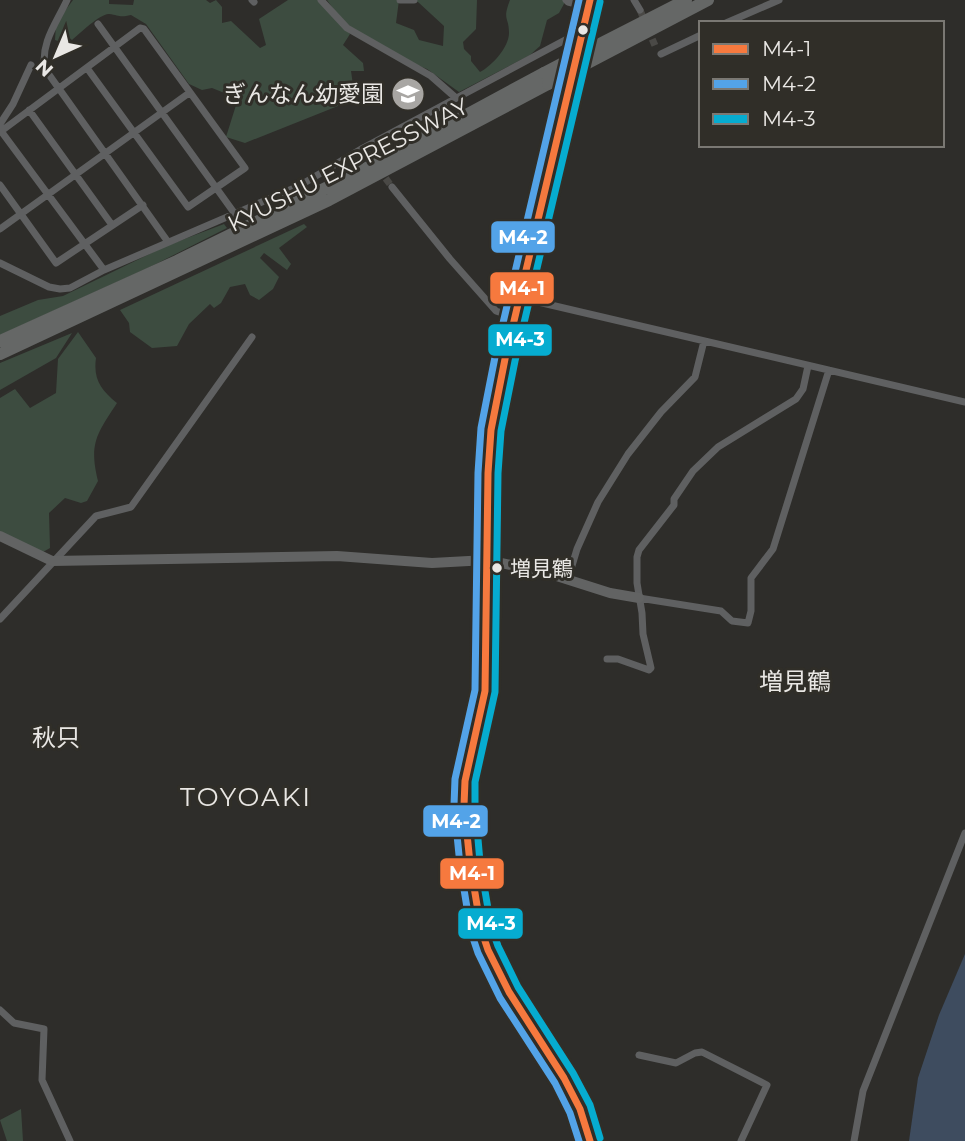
<svg xmlns="http://www.w3.org/2000/svg" width="965" height="1141" viewBox="0 0 965 1141" font-family="Montserrat,'Noto Sans JP',sans-serif">
	<rect width="100%" height="100%" fill="#2e2d2a"/>
	<path fill="#3d4c40" d="M73 0H109V4L133 5 134 0H206L210 3 216 0 222 7V23L231 21 260 48 266 45 259 19 288 0H318L350 34 343 45 363 63 364 71H351L353 85 343 104 245 143 226 137 237 102 227 94 212 88 202 90 189 84 146 24 131 15C119 18 119 15 109 14 101 13 79 34 72 40L67 36 61 42 55 40 56 23Z
		M327 0H399L396 23 414 30 419 40 443 46 444 26 418 2 401 0H477L476 29 463 42 464 49 471 56V61L480 72C492 66 509 47 509 33 509 16 502 21 510 0H582L581 2H565L559 13 547 20 540 46 530 55 459 92 427 69 412 63 353 29 337 14Z
		M224 224 227 228 152 266 0 335V316L38 300 63 296 166 246Z
		M304 224 307 227 279 248 291 264 287 270 264 253 260 258 279 277 273 289 259 300 250 295 245 284 230 287 221 303 214 308 210 304 189 324 177 346 152 348 130 332 129 323 120 310Z
		M78 332 96 358C93 379 101 390 117 403 96 435 89 444 98 481L87 501 81 503 65 498 49 513 50 548 43 552 0 532V398L15 389 30 408 56 393 58 359Z
		M72 333 56 358 0 390V363Z
		M21 1109 23 1141H7L0 1120Z"/>
	<path fill="#3e4c5f" d="M965 954V1141H909L918 1078 939 1015Z"/>
	<g fill="none" stroke-linecap="round" stroke-linejoin="round">
		<path stroke="#3e4c5f" stroke-width="2" d="M566 36 573 8"/>
		<path stroke="#4a4946" stroke-width="7" stroke-dasharray="7 3.5" stroke-linecap="butt" d="M640 10 656 48
			M367 153 392 187"/>
		<path stroke="#5f6061" stroke-width="7" d="M67 0C57 22 40 43 45 69L168 242
			M252 0 254 2
			M321 0 347 28 431 76 456 98
			M400 0H414
			M566 0 568 2 588 7
			M634 0 640 10
			M726 23 779 0
			M98 24 235 214
			M661 54 701 35
			M29 110 112 225
			M0 124 13 104 31 65
			M1 131 104 270
			M0 132 140 28 144 29 245 168 188 207 87 68
			M0 185 56 263 143 205
			M392 187 450 259 496 311 516 318
			M0 229 189 93
			M0 263 49 287 60 289 70 288 104 270 299 186 363 148 582 31
			M521 298 965 402
			M568 579 577 549 598 502 628 454 661 412 695 377 704 341
			M639 598 721 611 732 621 748 623 751 611V578L773 549 829 370
			M0 619 96 516 131 507 252 337
			M607 659H618L649 670 651 668 643 634 642 613 637 583V557L639 550 674 505V499L693 471 718 447 796 399 803 389 808 366
			M0 1010 14 1023 44 1029 42 1080 70 1141
			M639 1055 676 1063 695 1053 702 1052 767 1085 741 1141
			M854 1141 863 1091 965 833"/>
		<path stroke="#626363" stroke-width="10" d="M590 0 505 359 491 430 488 473 485 691 465 781 464 805 470 863 481 929 488 950 509 992 564 1078 580 1109 590 1141
			M0 536 52 561 337 556 432 563 487 560 544 572 610 593 639 598"/>
		<path stroke="#656766" stroke-width="12" d="M586 51 686 0
			M584 65 708 0
			M0 341 177 261 381 161 544 73
			M0 354 329 200 548 84"/>
		<path stroke="#656766" stroke-width="12" d="M544 73 586 51
			M548 84 584 65"/>
		<defs>
			<path id="bus-1" d="M590 0 505 359 491 430 488 473 485 691 465 781 464 805 470 863 481 929 488 950 509 992 564 1078 580 1109 590 1141"/>
			<path id="bus-2" d="M579 1141 570 1113 555 1083 500 998 478 953 471 932 460 865 454 805 455 779 475 690 478 473 481 428 495 357 579 0"/>
			<path id="bus-3" d="M600 1138 590 1105 573 1073 518 987 498 946 491 926 480 862 475 805V782L495 692 498 473 501 431 515 361 600 2"/>
		</defs>
		<use href="#bus-1" stroke="#302e28" stroke-width="12"/>
		<use href="#bus-2" stroke="#302e28" stroke-width="12"/>
		<use href="#bus-3" stroke="#302e28" stroke-width="12"/>
		<use href="#bus-1" stroke="#f6793e" stroke-width="7"/>
		<use href="#bus-2" stroke="#53a3e8" stroke-width="7"/>
		<use href="#bus-3" stroke="#06acd0" stroke-width="7"/>
	</g>
	<defs>
		<symbol id="school-disc" viewBox="-11 -11 22 22"><circle r="9.5" fill="#a8a6a3" stroke="#302e28"/><path d="M0-5L7-2L0 1L-7-2ZM-4 1L0 2.5L4 1V4Q0 6-4 4Z" fill="#fff"/></symbol>
	</defs>
	<g fill-rule="evenodd">
		<use href="#school-disc" x="389" y="75" width="38" height="38"/>
	</g>
	<g fill="#e9e7e4" stroke="#302e28" stroke-width="2.5">
		<circle cx="583" cy="30" r="6"/>
		<circle cx="497" cy="568" r="6"/>
	</g>
	<g text-anchor="middle" stroke-width="6" stroke-linejoin="round" paint-order="stroke">
		<g font-size="21" fill="#e9e7e4" stroke="#302e28" text-anchor="start">
			<text x="510" y="576">増見鶴</text>
		</g>
		<g font-size="23" fill="#e9e7e4" stroke="#302e28" text-anchor="end">
			<text x="384" y="102">ぎんなん幼愛園</text>
		</g>
		<g font-size="23" fill="#e9e7e4" stroke="#302e28">
			<text transform="translate(348 165) rotate(-27)" y="8">KYUSHU EXPRESSWAY</text>
		</g>
		<g font-size="24" fill="#e9e7e4" stroke="#302e28">
			<text x="795" y="690">増見鶴</text>
			<text x="56" y="746">秋只</text>
		</g>
		<g font-size="26" letter-spacing="2" fill="#e9e7e4" stroke="#302e28">
			<text x="246" y="806">TOYOAKI</text>
		</g>
	</g>
	<g stroke="#302e28" stroke-width="2.5">
		<rect x="490" y="220" width="66" height="34" rx="7" fill="#53a3e8"/>
		<rect x="489" y="271" width="66" height="34" rx="7" fill="#f6793e"/>
		<rect x="487" y="323" width="66" height="34" rx="7" fill="#06acd0"/>
		<rect x="422" y="804" width="67" height="34" rx="7" fill="#53a3e8"/>
		<rect x="439" y="857" width="66" height="33" rx="7" fill="#f6793e"/>
		<rect x="457" y="907" width="67" height="33" rx="7" fill="#06acd0"/>
	</g>
	<g font-size="19" text-anchor="middle" font-weight="bold" fill="#fff">
		<text x="523" y="244">M4-2</text>
		<text x="522" y="295">M4-1</text>
		<text x="520" y="346">M4-3</text>
		<text x="456" y="828">M4-2</text>
		<text x="472" y="880">M4-1</text>
		<text x="491" y="930">M4-3</text>
	</g>
	<rect x="699" y="21" width="245" height="126" fill="#302e28" stroke="#7a7873" stroke-width="2"/>
	<rect x="713" y="44" width="35" height="10" fill="#f6793e" stroke="#7a7873" stroke-width="2"/>
	<text x="762" y="56" font-size="21" fill="#e9e7e4">M4-1</text>
	<rect x="713" y="79" width="35" height="10" fill="#53a3e8" stroke="#7a7873" stroke-width="2"/>
	<text x="762" y="91" font-size="21" fill="#e9e7e4">M4-2</text>
	<rect x="713" y="114" width="35" height="10" fill="#06acd0" stroke="#7a7873" stroke-width="2"/>
	<text x="762" y="126" font-size="21" fill="#e9e7e4">M4-3</text>
	<g transform="translate(56 56) rotate(224)" stroke="#302e28" stroke-width="5" paint-order="stroke">
	<path d="M0-5L12 26L0 18L-12 26Z" fill="#e9e7e4"/>
	<text y="-10" font-size="19" font-weight="bold" text-anchor="middle" fill="#e9e7e4">N</text>
	</g>
</svg>
